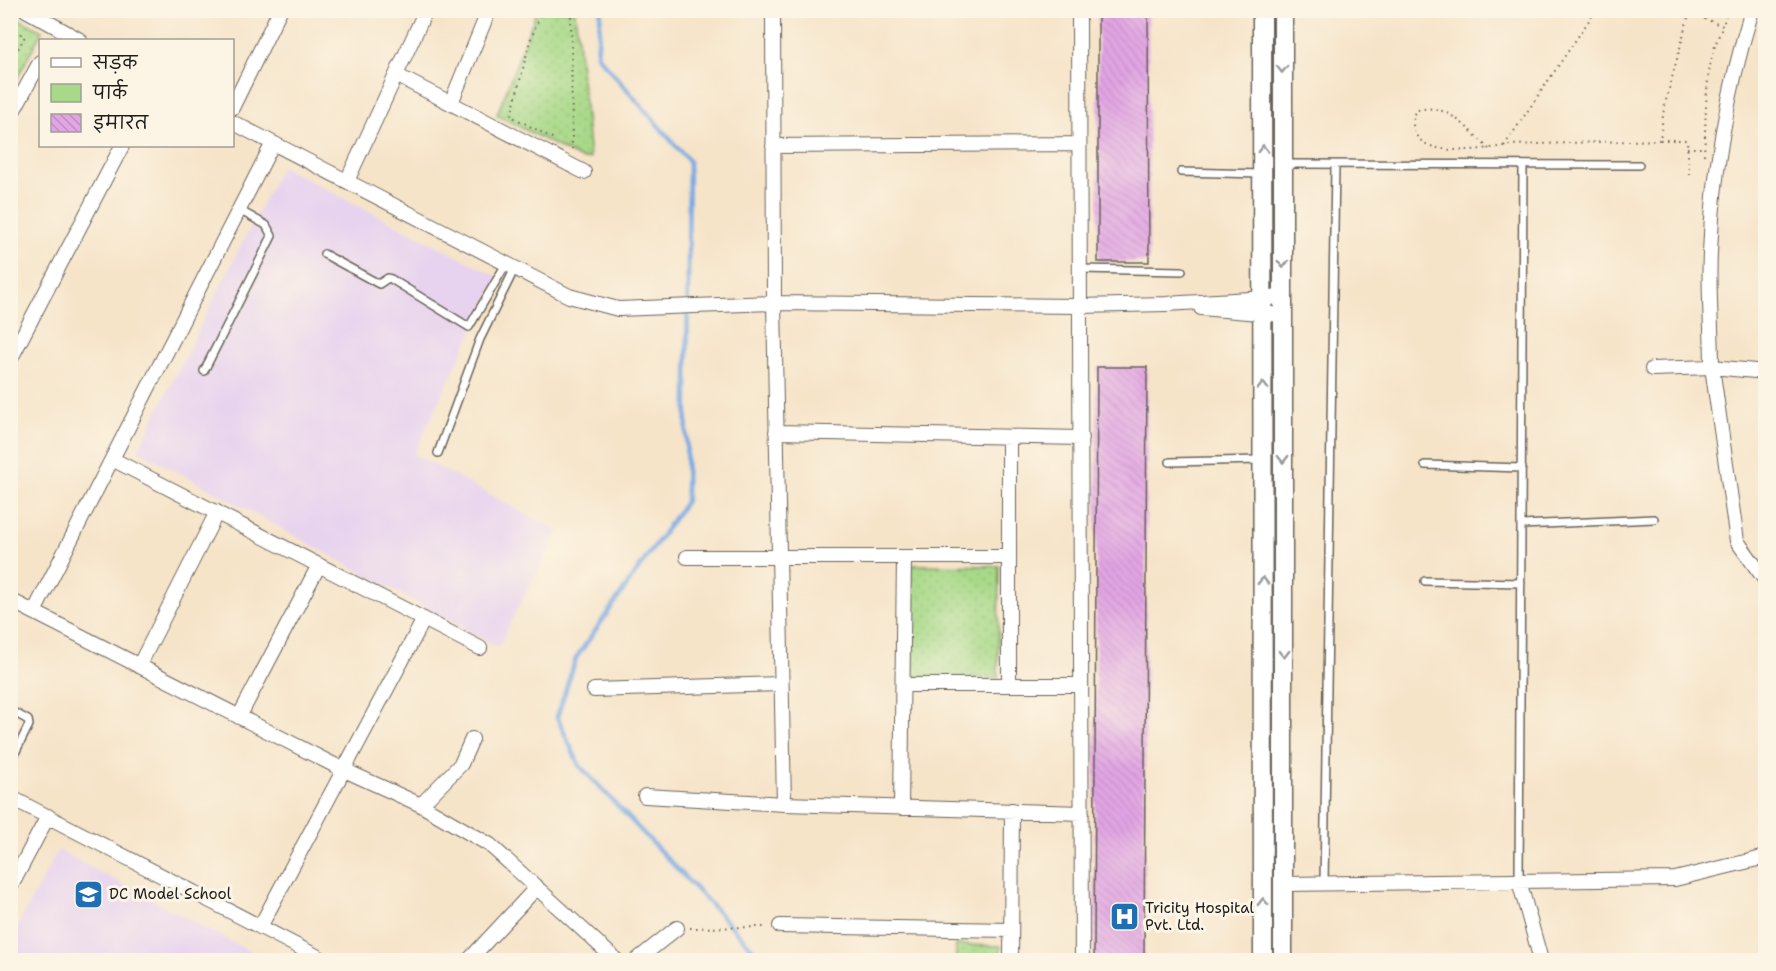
<svg xmlns="http://www.w3.org/2000/svg" width="1776" height="971" viewBox="0 0 1776 971" font-family="'Shantell Sans','Playpen Sans Deva',sans-serif">
	<defs>
		<pattern id="green-dots" width="8" height="8" patternUnits="userSpaceOnUse" patternTransform="scale(1.5)"><rect width="8" height="8" fill="#a8d988"/><path d="M2 2h.1M6 6h.1" fill="none" stroke="#90ba75" stroke-width="1.8" stroke-linecap="round"/></pattern>
		<pattern id="building-back-hatch" width="6" height="6" patternUnits="userSpaceOnUse" patternTransform="scale(1.5)"><rect width="6" height="6" fill="#e2a5e4"/><path d="M-1 5l2 2M0 0l6 6M5-1l2 2" fill="none" stroke="#c18dc3"/></pattern>
	</defs>
	<rect width="100%" height="100%" fill="#fcf5e5"/>
	<filter id="ink" filterUnits="userSpaceOnUse"><feTurbulence type="fractalNoise" baseFrequency=".0167" numOctaves="2"/><feDisplacementMap in="SourceGraphic" scale="12" xChannelSelector="R" yChannelSelector="G"/><feConvolveMatrix kernelMatrix="1 2 1 2 8 2 1 2 1" color-interpolation-filters="sRGB"/></filter>
	<filter id="wash" filterUnits="userSpaceOnUse"><feTurbulence type="fractalNoise" baseFrequency=".008" numOctaves="4" result="noise"/><feDisplacementMap in="SourceGraphic" scale="24" xChannelSelector="R" yChannelSelector="G"/><feGaussianBlur stdDeviation="1.35" result="paint"/><feColorMatrix in="noise" values="0 0 0 0 0 0 0 0 0 0 0 0 0 0 0 0 0 1.4 0 .05"/><feComposite in="paint" operator="in"/></filter>
	<g filter="url(#wash)">
		<rect width="100%" height="100%" fill="#f6e4c9"/>
		<path fill="#e7d2ef" d="M281 166 498 277 414 454 558 531 498 647 138 450Z
			M58 850 264 959 263 960H11V938Z"/>
		<path fill="url(#green-dots)" stroke="#627a52" stroke-width="1.5" d="M537 10 575 11 590 158 581 159 497 115Z
			M11 15 42 31 11 90Z
			M911 565 999 566 998 678 909 677Z
			M956 945 1001 946 1000 960H956Z"/>
		<g fill="none" stroke-linecap="round" stroke-linejoin="round">
			<path stroke="#77a8e2" stroke-width="4.5" d="M601 10 597 55 689 161 686 501 576 658 557 717 579 765 763 960"/>
		</g>
		<g id="blocks">
			<path fill="url(#building-back-hatch)" d="M1098 10H1148L1149 262H1098Z
				M1097 367H1147L1144 960H1094Z"/>
		</g>
	</g>
	<g filter="url(#ink)">
		<use href="#blocks" fill-opacity="0" stroke="#686259" stroke-width="1.5"/>
		<g fill="none" stroke-linecap="round" stroke-linejoin="round">
			<defs>
				<path id="service" d="M1285 164 1639 165
					M1181 172 1261 174
					M324 254 379 284 388 278 391 279 469 327 506 264
					M1080 269 1182 271
					M204 371 272 236 266 225 239 210
					M438 453 480 339 515 268
					M1170 462 1261 460
					M1425 465 1522 468
					M1521 525 1654 519
					M1425 581 1521 583
					M10 710 28 720 29 725 10 763
					M1519 881 1523 166
					M1324 884 1335 165"/>
				<path id="minor" d="M26 10 80 40
					M773 10 774 303 784 804
					M1079 10 1082 960
					M396 75 584 172
					M451 103 489 10
					M232 108 280 10
					M10 117 40 62
					M232 122 569 296 618 309 774 303 1080 306 1166 304 1283 297
					M773 146 1079 144
					M347 181 426 10
					M1201 308 1283 315
					M10 360 122 146
					M1652 369 1712 367C1712 329 1708 291 1710 253 1713 170 1728 89 1752 10
					M1766 372 1712 367 1737 541 1766 581
					M776 432 1081 438
					M112 459 480 648
					M687 557H1009
					M10 600 344 770 421 805 490 845 616 960
					M34 612 273 143
					M139 666 217 512
					M903 685H1081
					M1009 685V437
					M594 690 781 684
					M239 717 319 565
					M645 796 784 804 1082 813
					M10 797 324 960
					M421 805 461 764 472 739
					M901 808 904 557
					M1519 881 1541 960
					M1284 884 1675 879 1766 857
					M10 888 48 816
					M780 926 1011 930
					M260 927 424 619
					M469 960 537 887
					M637 960 677 928
					M1011 960 1012 810"/>
				<path id="secondary" d="M1262 10 1263 960
					M1283 10V960"/>
			</defs>
			<use href="#service" stroke="#686259" stroke-width="10"/>
			<use href="#minor" stroke="#686259" stroke-width="16"/>
			<use href="#secondary" stroke="#686259" stroke-width="21"/>
			<path stroke="#686259" stroke-width="2" stroke-dasharray="1.5 4.5" stroke-linecap="butt" d="M542 10 530 41 511 116 556 140
				M571 10 572 149
				M1682 10 1723 26 1727 10
				M10 28 25 36 10 64
				M1660 140H1687L1689 174
				M1504 146 1596 10
				M1687 148H1704
				M1489 149C1468 129 1446 100 1415 111 1399 163 1482 150 1510 145L1660 140 1664 108 1690 10
				M1704 155C1707 110 1703 67 1723 26
				M690 928 765 927
				M959 960V957L996 958"/>
			<use href="#service" stroke="#fff" stroke-width="7"/>
			<use href="#minor" stroke="#fff" stroke-width="14"/>
			<use href="#secondary" stroke="#fff" stroke-width="18"/>
		</g>
		<defs><path id="oneway-chevron" d="M-2-3.5L2.5 0L-2 3.5" fill="none" stroke-width="1.6" stroke-linecap="round" stroke-linejoin="round" transform="scale(1.5)"/></defs>
		<g stroke="#999">
			<use href="#oneway-chevron" transform="translate(1282 69) rotate(90)"/>
			<use href="#oneway-chevron" transform="translate(1263 149) rotate(-90)"/>
			<use href="#oneway-chevron" transform="translate(1283 264) rotate(90)"/>
			<use href="#oneway-chevron" transform="translate(1263 386) rotate(-90)"/>
			<use href="#oneway-chevron" transform="translate(1283 459) rotate(90)"/>
			<use href="#oneway-chevron" transform="translate(1263 581) rotate(-90)"/>
			<use href="#oneway-chevron" transform="translate(1284 654) rotate(90)"/>
			<use href="#oneway-chevron" transform="translate(1263 902) rotate(-90)"/>
		</g>
	</g>
	<defs>
		<symbol id="school-square" viewBox="-11 -11 22 22"><rect x="-9" y="-9" width="18" height="18" rx="4" fill="#1f6fb2" stroke="#fcf5e5"/><path d="M0-5L7-2L0 1L-7-2ZM-4 1L0 2.5L4 1V4Q0 6-4 4Z" fill="#fff"/></symbol>
		<symbol id="hospital-square" viewBox="-11 -11 22 22"><rect x="-9" y="-9" width="18" height="18" rx="4" fill="#1f6fb2" stroke="#fcf5e5"/><path d="M-5-5h3v3.5h4V-5h3V5h-3V1.5h-4V5h-3Z" fill="#fff"/></symbol>
	</defs>
	<g fill-rule="evenodd">
		<use href="#school-square" x="72" y="878" width="33" height="33"/>
		<use href="#hospital-square" x="1108" y="900" width="33" height="33"/>
	</g>
	<g text-anchor="middle" stroke-width="6" stroke-linejoin="round" paint-order="stroke">
		<g font-size="15" fill="#1c1c1c" stroke="#fcf5e5" text-anchor="start">
			<text x="109" y="899">DC Model School</text>
			<text x="1145" y="913">Tricity Hospital<tspan x="1145" dy="17">Pvt. Ltd.</tspan></text>
		</g>
	</g>
	<rect width="1776" height="971" fill="none" stroke="#fcf5e5" stroke-width="36"/>
	<rect x="39" y="39" width="195" height="108" fill="#fcf5e5" stroke="#a29e95" stroke-width="1.5"/>
	<rect x="51" y="58" width="30" height="9" fill="#ffffff" stroke="#a29e95" stroke-width="1.5"/>
	<text x="93" y="69" font-size="18" fill="#1c1c1c">सड़क</text>
	<rect x="51" y="84" width="30" height="18" fill="#a8d988" stroke="#a29e95" stroke-width="1.5"/>
	<text x="93" y="99" font-size="18" fill="#1c1c1c">पार्क</text>
	<rect x="51" y="114" width="30" height="18" fill="url(#building-back-hatch)" stroke="#a29e95" stroke-width="1.5"/>
	<text x="93" y="129" font-size="18" fill="#1c1c1c">इमारत</text>
</svg>
